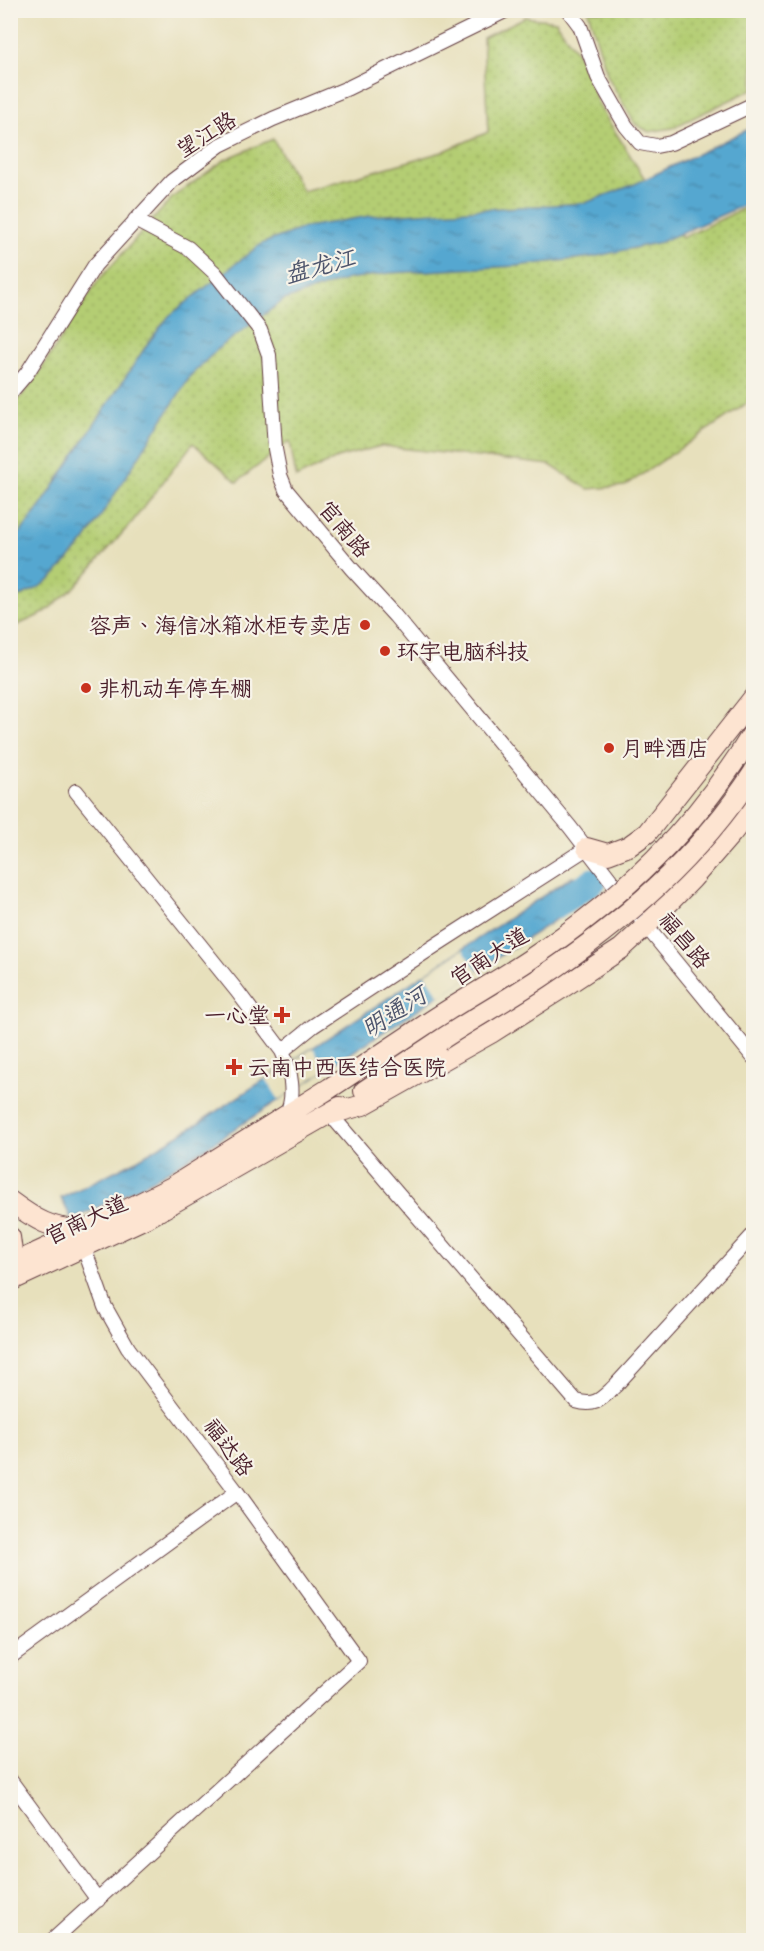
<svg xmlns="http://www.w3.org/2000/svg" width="764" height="1951" viewBox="0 0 764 1951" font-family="Itim,'LXGW WenKai TC',sans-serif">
	<defs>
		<pattern id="park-dots" width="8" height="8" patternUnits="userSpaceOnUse" patternTransform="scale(1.5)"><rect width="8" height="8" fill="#b4cd73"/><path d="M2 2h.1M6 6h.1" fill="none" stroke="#9cb064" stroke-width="1.8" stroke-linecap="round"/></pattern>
		<pattern id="water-ripples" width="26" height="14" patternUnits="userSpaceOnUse" patternTransform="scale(1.5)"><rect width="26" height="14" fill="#55a7d0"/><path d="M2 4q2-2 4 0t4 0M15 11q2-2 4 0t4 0" fill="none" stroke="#4887a9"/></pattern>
	</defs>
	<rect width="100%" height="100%" fill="#f7f3e8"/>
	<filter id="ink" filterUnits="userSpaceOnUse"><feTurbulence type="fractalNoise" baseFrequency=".0167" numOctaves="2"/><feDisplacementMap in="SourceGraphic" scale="12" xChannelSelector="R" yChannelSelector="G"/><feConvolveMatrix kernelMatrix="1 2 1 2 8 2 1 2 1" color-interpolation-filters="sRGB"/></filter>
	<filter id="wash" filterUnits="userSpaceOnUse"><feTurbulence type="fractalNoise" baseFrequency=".008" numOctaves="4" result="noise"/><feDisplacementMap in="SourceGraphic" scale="24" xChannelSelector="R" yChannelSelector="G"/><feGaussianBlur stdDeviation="1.35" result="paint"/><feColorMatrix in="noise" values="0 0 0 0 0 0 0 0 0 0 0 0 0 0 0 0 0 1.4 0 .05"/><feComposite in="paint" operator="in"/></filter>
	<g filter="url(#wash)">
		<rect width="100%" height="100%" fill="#e7e0bc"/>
		<path fill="url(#park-dots)" stroke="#7f764f" stroke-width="1.5" d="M588 11H753V89L672 128 649 132 635 124 608 77Z
			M525 17 556 21 578 54 599 106 682 238 753 204V399L625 486 588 489 550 465 381 446 337 458 296 478 290 441 237 482 193 443 133 521 76 586 44 613 11 628V408L31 385 98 281 173 197 226 159 273 139 303 191 442 152 488 132 483 38Z"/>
		<path fill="url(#water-ripples)" stroke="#50637e" stroke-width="1.5" d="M753 127V201L661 242 593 257 516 266 390 273 348 279 284 300 220 347 191 375 85 541 51 579 36 589 11 600 10 538 21 532 42 504 148 343 169 316 261 244 306 227 370 216 585 203 635 184Z
			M573 876 587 885 589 898 207 1147 147 1183 72 1220 61 1198 135 1161 194 1126Z"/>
		<path fill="#e7e0bc" d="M463 949 478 971 440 996 425 974Z
			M313 1048 327 1069 279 1100 266 1079Z"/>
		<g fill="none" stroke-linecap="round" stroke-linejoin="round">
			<path stroke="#55a7d0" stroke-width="27" d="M556 905 593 881"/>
		</g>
	</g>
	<g filter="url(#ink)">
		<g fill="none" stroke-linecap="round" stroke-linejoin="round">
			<defs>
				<path id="street" d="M568 10 580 26 598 77 626 126 640 143 656 146 671 143 754 104
					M135 220 188 248 215 273 260 330 269 355 275 449 280 475 286 490 352 569 395 616 570 827 646 926 754 1058
					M10 393 27 373 95 265 172 181 220 145 273 119 348 88 507 10
					M76 791 237 991 282 1051
					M330 1114 576 1401C596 1407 601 1399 615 1386L754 1234
					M286 1115C296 1097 291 1070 282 1051L313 1026 436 945 587 848
					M10 1657 237 1492
					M10 1780 98 1900
					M53 1940 359 1661 237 1492 128 1348 105 1307 84 1248"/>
				<path id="secondary" d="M587 848 608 854 629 846 647 833 754 697
					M364 1091 439 1041
					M330 1114 363 1105 491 1033 562 988 621 949 646 926 692 879 732 833 754 805
					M10 1201C33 1218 54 1232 84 1229
					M10 1237 12 1252 10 1258
					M10 1265 90 1228 172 1187 330 1088 428 1023
					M10 1281 150 1216 340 1107"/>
			</defs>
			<use href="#street" stroke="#623c41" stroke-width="16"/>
			<use href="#secondary" stroke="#623c41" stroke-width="22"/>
			<use href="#street" stroke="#fff" stroke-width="14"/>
			<use href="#secondary" stroke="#fde4d1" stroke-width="20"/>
			<defs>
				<path id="secondary-bridge" d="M428 1023C461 1001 496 982 529 960 625 895 693 832 754 731
					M439 1041C472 1019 507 1000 540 978 624 922 699 857 754 772"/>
			</defs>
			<use href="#secondary-bridge" stroke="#623c41" stroke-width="22" stroke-linecap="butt"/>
			<use href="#secondary-bridge" stroke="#fde4d1" stroke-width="20"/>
		</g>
	</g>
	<g fill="#c8321e" stroke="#f7f3e8" stroke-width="2">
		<circle cx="365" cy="625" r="6"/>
		<circle cx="385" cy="651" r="6"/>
		<circle cx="86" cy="688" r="6"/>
		<circle cx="609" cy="748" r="6"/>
		<path d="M279 1006h6v6h6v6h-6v6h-6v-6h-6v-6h6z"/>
		<path d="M231 1058h6v6h6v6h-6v6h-6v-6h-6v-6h6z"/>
	</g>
	<g text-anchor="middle" stroke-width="4.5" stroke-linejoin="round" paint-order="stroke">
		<g font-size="22" fill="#4a1f2b" stroke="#f7f3e8">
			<text transform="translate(206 134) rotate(-32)" y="8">望江路</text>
			<text transform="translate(345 529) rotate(50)" y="8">官南路</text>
			<text transform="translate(685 940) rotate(50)" y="8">福昌路</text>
			<text transform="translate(489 956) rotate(-33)" y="8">官南大道</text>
			<text transform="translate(86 1219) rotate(-25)" y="8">官南大道</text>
			<text transform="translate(229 1447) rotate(53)" y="8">福达路</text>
		</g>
		<g font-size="22" fill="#4a1f2b" stroke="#f7f3e8" text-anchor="start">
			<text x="353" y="633" text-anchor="end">容声、海信冰箱冰柜专卖店</text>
			<text x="397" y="659">环宇电脑科技</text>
			<text x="98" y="696">非机动车停车棚</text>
			<text x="621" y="756">月畔酒店</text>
			<text x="270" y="1023" text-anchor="end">一心堂</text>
			<text x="248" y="1075">云南中西医结合医院</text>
		</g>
		<g font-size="24" font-style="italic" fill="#4e556d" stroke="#f7f3e8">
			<text transform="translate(320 266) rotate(-15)" y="8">盘龙江</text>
			<text transform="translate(394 1012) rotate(-33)" y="8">明通河</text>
		</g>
	</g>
	<rect width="764" height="1951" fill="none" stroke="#f7f3e8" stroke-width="36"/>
</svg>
